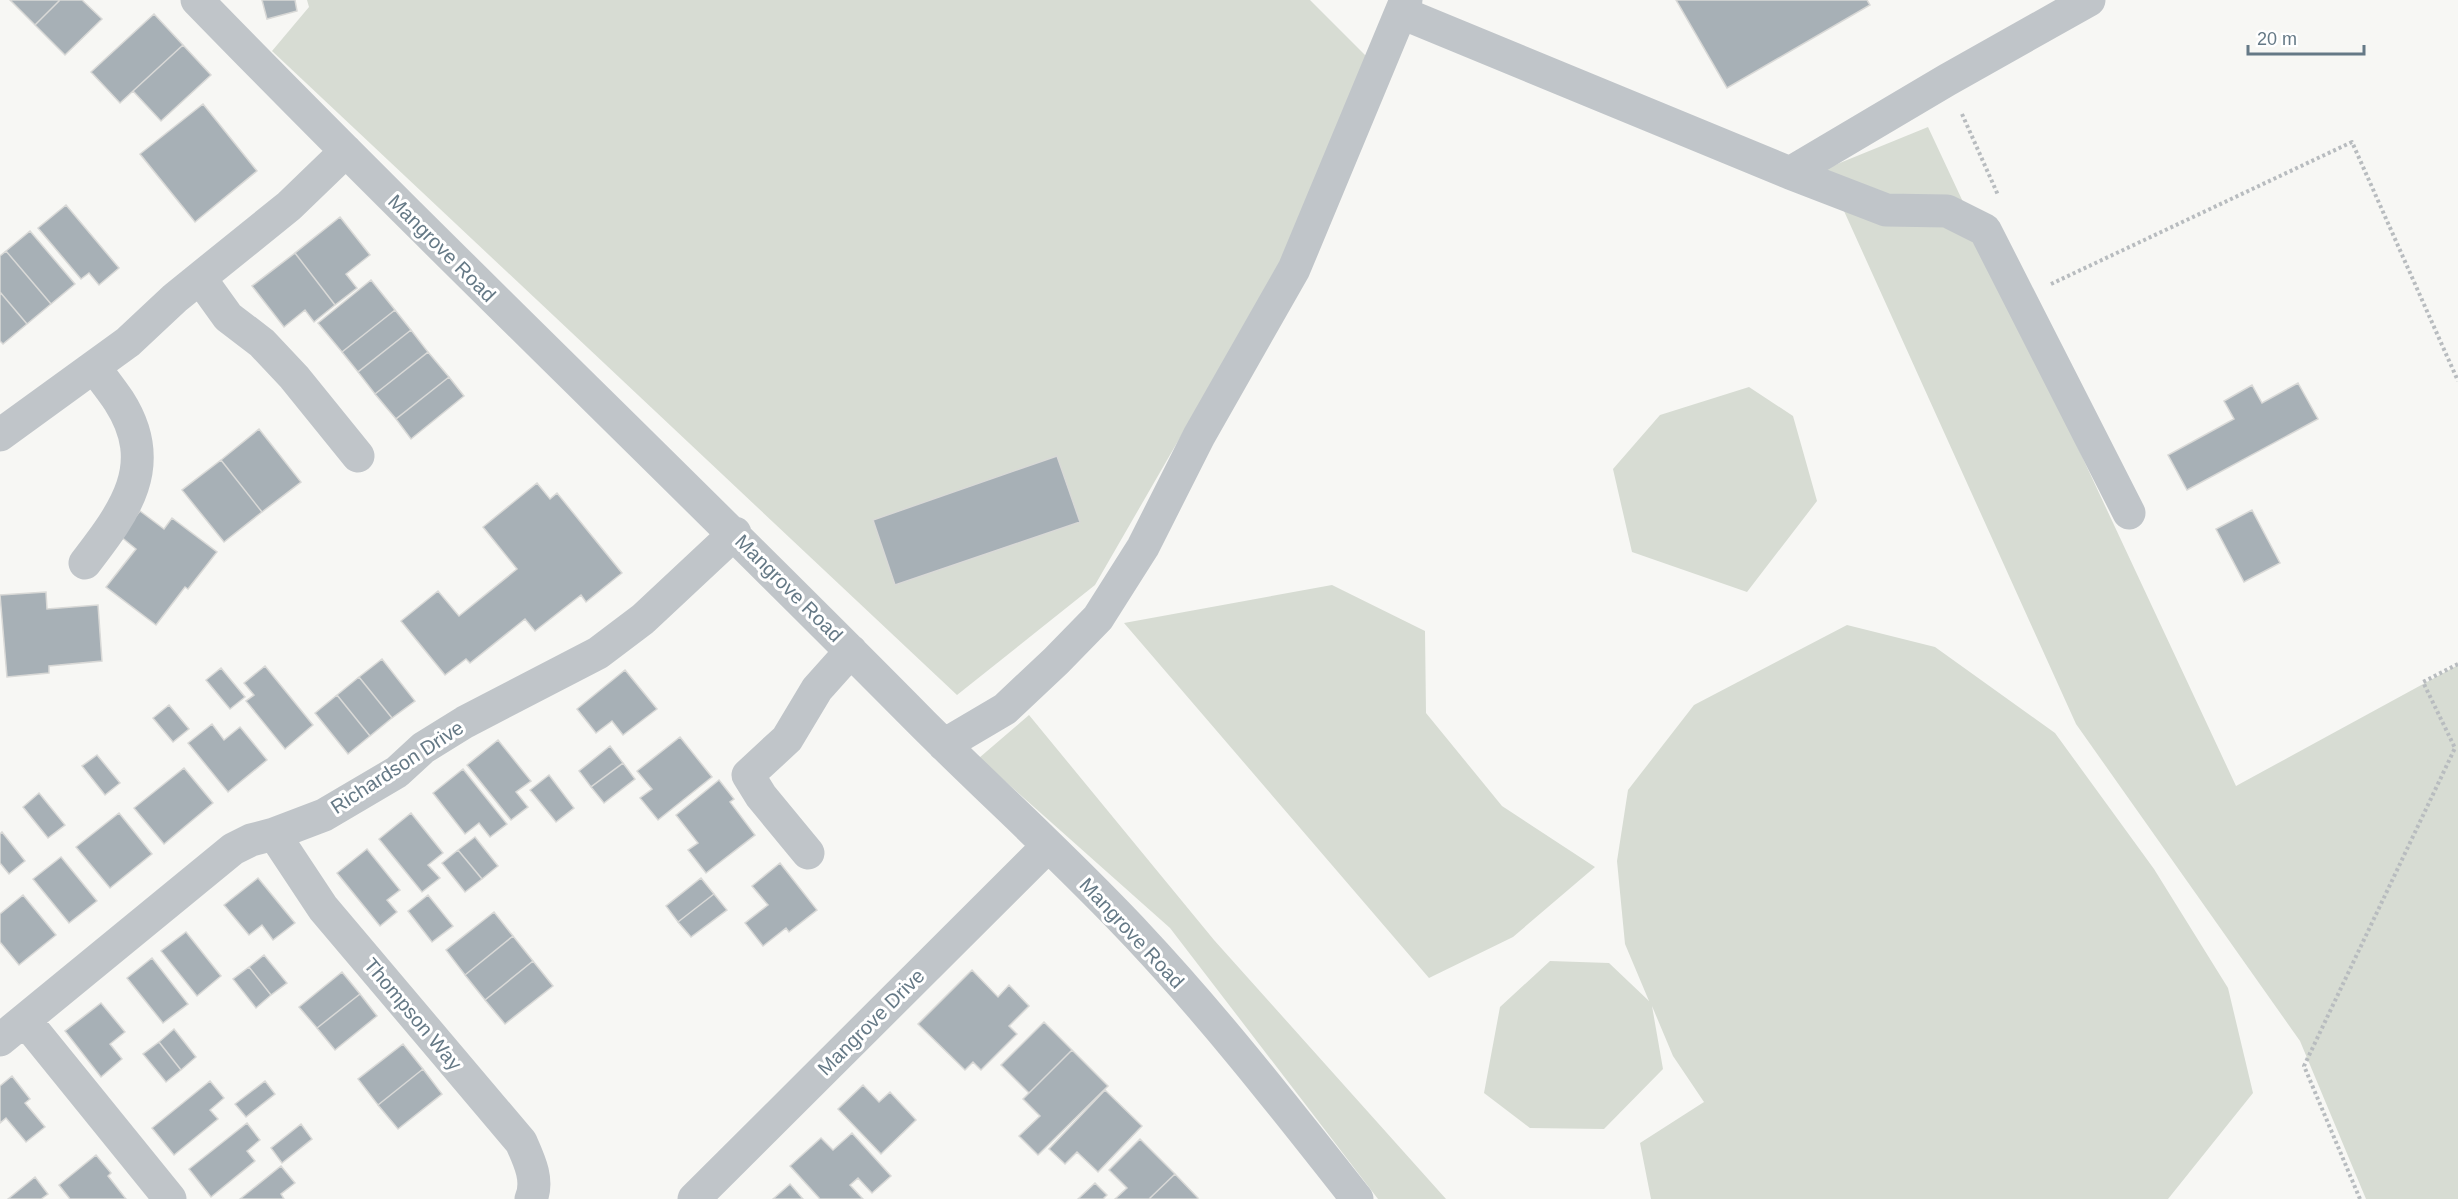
<svg xmlns="http://www.w3.org/2000/svg" width="2458" height="1199" viewBox="0 0 2458 1199" font-family="Arial,sans-serif">
	<rect width="100%" height="100%" fill="#f7f7f4"/>
	<path fill="#d7dcd3" d="M307 0H1310L1367 57 1283 259 1095 585 957 695 272 51 309 7Z
		M1928 127 2236 786 2458 665V1199H2366L2300 1041 2076 724 1825 169Z
		M1749 387 1793 416 1817 501 1747 592 1632 552 1613 469 1660 415Z
		M1332 585 1425 631 1426 713 1502 806 1595 867 1513 937 1429 978 1124 623Z
		M1847 625 1935 647 2055 733 2154 869 2228 988 2253 1093 2168 1199H1651L1640 1143 1704 1102 1673 1056 1652 1006 1663 1069 1604 1129 1530 1128 1484 1093 1500 1007 1550 961 1609 963 1649 1001 1625 944 1617 861 1628 790 1694 705Z
		M1029 715 1214 940 1446 1199H1378L1170 928 979 758Z"/>
	<path fill="#a7b0b6" stroke="#d9d9d7" stroke-width="1.5" d="M10 0H60L35 25Z
		M60 0H82L102 19 65 55 35 25Z
		M262 0H295L297 11 267 19Z
		M1676 0H1867L1870 5 1727 88Z
		M154 14 183 45 120 103 91 72Z
		M183 45 211 75 161 121 133 91Z
		M203 104 257 171 195 222 140 154Z
		M66 205 119 268 99 285 89 273 81 279 38 228Z
		M340 217 370 255 346 274 357 288 335 305 295 253Z
		M30 231 75 284 51 304 6 251Z
		M6 251 51 304 27 324 0 292V256Z
		M295 253 335 305 314 322 305 310 284 327 252 286Z
		M371 280 395 310 342 352 318 323Z
		M0 292 27 324 3 344 0 341Z
		M395 310 411 330 358 372 342 352Z
		M411 330 428 352 375 394 358 372Z
		M428 352 449 377 396 419 375 394Z
		M449 377 464 396 411 439 396 419Z
		M2298 383 2318 419 2187 490 2168 455 2234 419 2224 401 2252 385 2262 403Z
		M259 429 301 482 262 512 221 460Z
		M1057 456 1080 522 895 585 873 520Z
		M221 460 262 512 224 542 182 490Z
		M537 483 550 499 557 493 622 573 586 602 581 595 535 631 525 619 470 663 466 659 445 675 401 621 438 591 459 616 517 569 483 527Z
		M2252 510 2280 563 2244 582 2216 529Z
		M140 511 164 529 172 518 217 552 188 589 185 587 156 625 106 587 136 549 120 536Z
		M46 592 47 609 98 605 102 661 49 666V673L7 677 0 595Z
		M382 659 415 701 392 718 359 677Z
		M265 666 313 725 285 749 246 701 254 695 244 683Z
		M221 668 245 697 230 709 206 680Z
		M625 670 657 709 623 735 612 721 596 733 577 709Z
		M359 677 392 718 370 736 337 695Z
		M337 695 370 736 348 754 315 713Z
		M169 705 189 729 173 742 153 718Z
		M212 724 224 740 240 727 267 760 228 792 188 743Z
		M680 737 712 777 658 820 640 798 652 789 637 771Z
		M498 740 531 781 516 792 528 807 511 820 467 765Z
		M610 746 623 763 591 787 579 771Z
		M97 755 120 783 105 795 82 766Z
		M623 763 635 779 604 803 591 787Z
		M184 768 213 803 164 844 134 808Z
		M463 769 507 824 490 837 479 823 465 834 433 793Z
		M549 775 574 808 556 822 530 790Z
		M719 780 734 799 730 802 755 835 706 873 688 850 698 843 676 815Z
		M39 793 65 825 48 838 23 807Z
		M119 813 152 854 110 888 76 847Z
		M411 813 443 853 428 865 440 878 422 892 379 839Z
		M2 832 25 861 9 874 0 863V834Z
		M475 837 498 866 482 879 458 850Z
		M367 849 400 890 387 900 397 912 380 926 337 873Z
		M458 850 482 879 465 892 442 863Z
		M61 857 97 901 69 923 33 879Z
		M780 863 817 910 789 932 786 928 763 946 745 923 768 905 752 886Z
		M258 878 295 923 273 940 262 925 249 935 224 905Z
		M701 878 714 894 678 922 666 906Z
		M714 894 727 910 691 937 678 922Z
		M23 895 56 935 19 965 0 942V914Z
		M428 895 453 926 432 942 408 911Z
		M494 912 513 936 465 975 446 950Z
		M186 932 221 976 197 996 161 951Z
		M513 936 533 961 485 1000 465 975Z
		M264 955 287 983 271 995 249 967Z
		M152 958 188 1004 163 1023 127 978Z
		M533 961 553 986 505 1024 485 1000Z
		M249 967 271 995 256 1008 233 979Z
		M972 970 998 997 1009 985 1029 1006 1009 1026 1017 1034 981 1070 973 1062 965 1070 918 1024Z
		M342 972 360 994 317 1028 299 1007Z
		M360 994 377 1016 335 1050 317 1028Z
		M101 1003 125 1032 110 1044 122 1059 101 1077 65 1031Z
		M1044 1022 1072 1050 1029 1093 1001 1065Z
		M174 1029 196 1057 181 1070 159 1042Z
		M159 1042 181 1070 166 1082 143 1054Z
		M403 1044 423 1069 378 1105 358 1079Z
		M1072 1050 1108 1086 1038 1155 1019 1136 1040 1116 1023 1099Z
		M423 1069 442 1094 398 1129 378 1105Z
		M12 1076 30 1099 25 1103 45 1127 26 1142 6 1118 0 1123V1086Z
		M210 1081 224 1098 210 1110 218 1119 174 1155 152 1128Z
		M265 1081 275 1094 246 1117 235 1104Z
		M863 1085 879 1102 890 1092 916 1120 881 1154 838 1109Z
		M1105 1090 1142 1126 1098 1172 1077 1152 1065 1164 1049 1149Z
		M247 1123 260 1140 247 1151 255 1161 211 1197 189 1169Z
		M301 1124 312 1139 282 1163 271 1148Z
		M852 1133 891 1176 872 1193 858 1178 850 1185 863 1199H820L790 1166 821 1138 833 1150Z
		M1140 1139 1175 1174 1149 1199H1115L1127 1188 1109 1170Z
		M96 1155 111 1173 108 1176 126 1199H70L59 1185Z
		M281 1166 295 1183 281 1194 284 1199H240Z
		M1175 1174 1198 1198 1197 1199H1149Z
		M35 1177 48 1194 41 1199H8Z
		M1095 1183 1107 1195 1103 1199H1078Z
		M790 1184 803 1199H773Z"/>
	<g fill="none" stroke-linecap="round" stroke-linejoin="round">
		<path stroke="#b8bcbf" stroke-width="4" stroke-dasharray="3 3" stroke-linecap="butt" d="M1962 114 1998 195
			M2051 284 2352 142 2458 381
			M2360 1199 2304 1066 2455 748 2423 682 2458 664"/>
		<path stroke="#c0c5c9" stroke-width="33" d="M197 0C435 245 682 480 922 723 993 794 1068 861 1137 935 1215 1018 1286 1109 1357 1199
			M1402 13 1790 173 1886 210 1947 211 1985 230 2129 513
			M1790 173 1947 80 2089 0
			M200 278 228 317 262 343 294 377 358 456
			M0 435 128 342 175 298 289 206 346 151
			M85 563C125 511 160 465 119 401 111 389 102 378 94 367
			M944 745 1005 709 1056 661 1098 618 1143 547 1199 436 1294 269 1406 0
			M274 834 323 908 521 1142C529 1160 539 1180 531 1199
			M808 853 761 796 748 775 787 739 817 689 851 651
			M25 1020 170 1199
			M0 1040 233 849 251 840 274 834 324 815 397 772 423 748 465 722 598 653 643 619 735 533
			M694 1199 1048 846"/>
	</g>
	<g text-anchor="middle" stroke-width="6" stroke-linejoin="round" paint-order="stroke">
		<g font-size="20" fill="#657986" stroke="#fff">
			<text transform="translate(442 248) rotate(45)" y="7">Mangrove Road</text>
			<text transform="translate(789 588) rotate(45)" y="7">Mangrove Road</text>
			<text transform="translate(397 767) rotate(-33)" y="7">Richardson Drive</text>
			<text transform="translate(1132 933) rotate(47)" y="7">Mangrove Road</text>
			<text transform="translate(413 1014) rotate(50)" y="7">Thompson Way</text>
			<text transform="translate(871 1022) rotate(-45)" y="7">Mangrove Drive</text>
		</g>
	</g>
	<path d="M2248 45v9h116v-9" fill="none" stroke="#657986" stroke-width="3"/>
	<text x="2257" y="45" font-size="18" fill="#657986" stroke="#ffffff" stroke-width="4.5" paint-order="stroke">20 m</text>
</svg>
